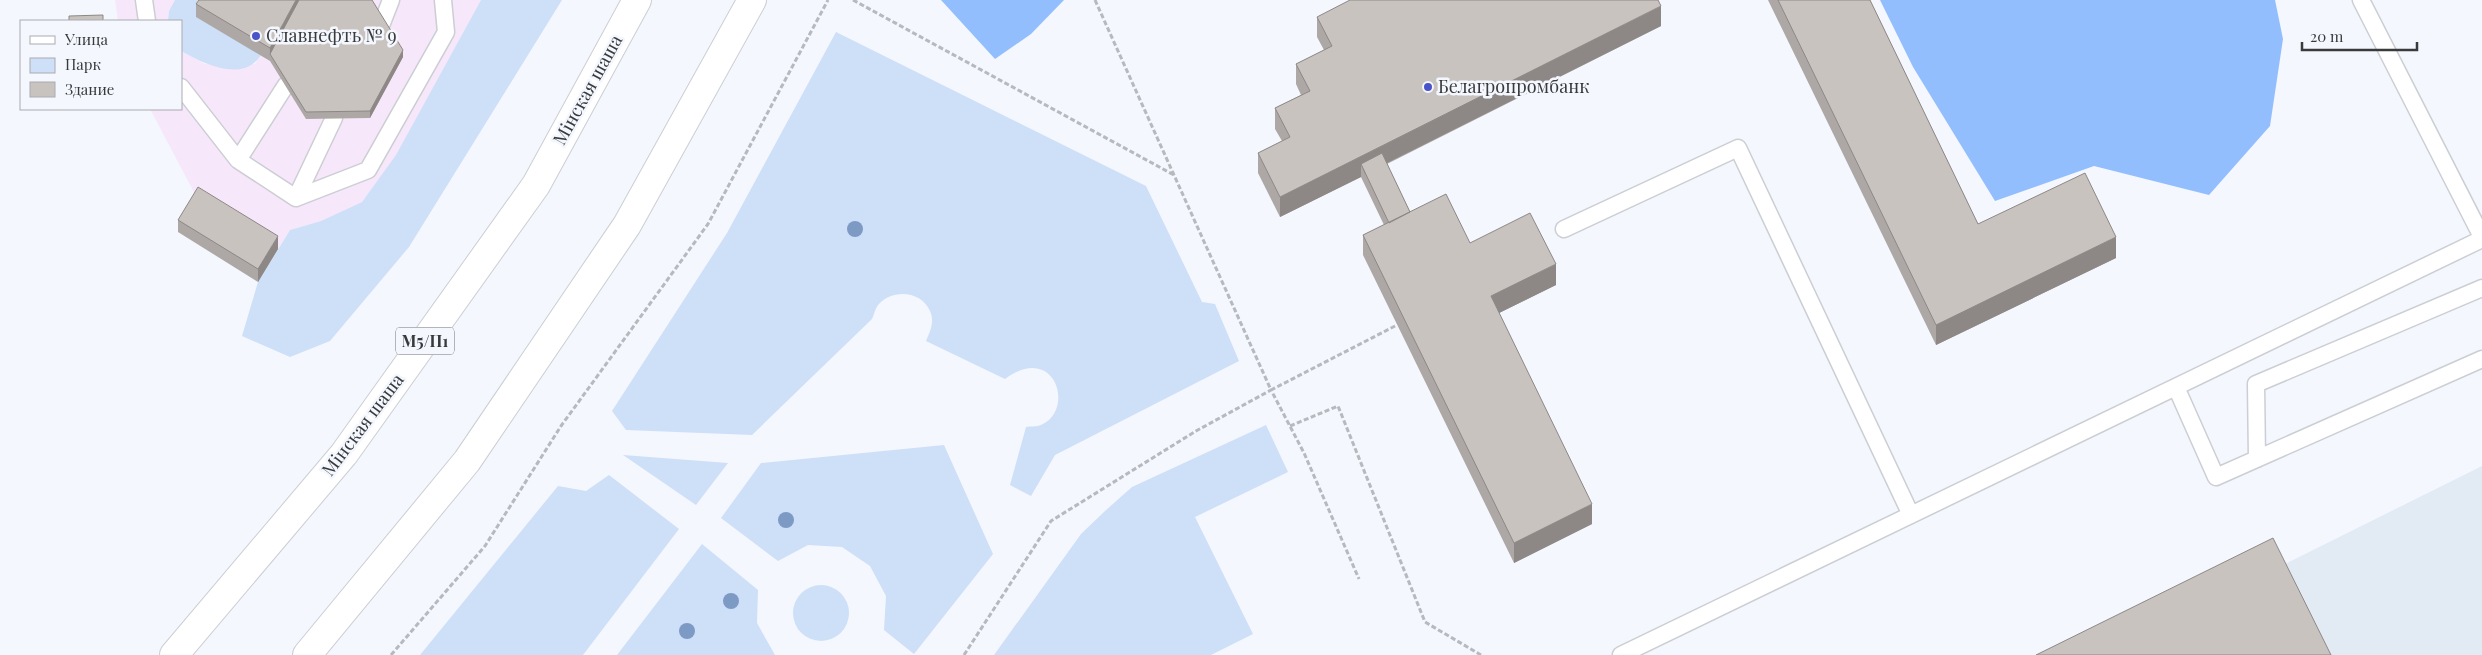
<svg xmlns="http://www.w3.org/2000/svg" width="2482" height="655" viewBox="0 0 2482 655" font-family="'Playfair Display',serif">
	<rect width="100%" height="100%" fill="#f4f7fd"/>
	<path fill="#f7e7fa" d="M115 0H175L169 11 168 21H118Z
		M368 0H481L396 156 362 202 321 221 290 230 278 249 198 200 150 109H181V51L205 64H255L261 55 270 61 306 118Z"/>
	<path fill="#e2eaf4" d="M2482 466V655H2095L2251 581Z"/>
	<path fill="#cedff8" d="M175 0H206L197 17 261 55C243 83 204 64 181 51V21H168L169 11Z
		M481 0H562L409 247 330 341 290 357 242 336 258 282 290 230 321 221 362 202 396 155Z
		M836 32 1146 186 1202 302 1215 304 1239 361 1055 455 1031 496 1010 485 1026 427C1030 426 1037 427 1041 425 1076 410 1055 342 1005 379L926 341C930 332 935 322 930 311 922 291 892 288 878 305 875 309 874 315 872 319L752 435 626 430 612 411 727 233Z
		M1266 425 1288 472 1195 517 1253 634 1211 655H994L1081 534 1105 511 1132 487Z
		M944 445 993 554 914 654 884 630 886 596 870 566 842 547 808 545 778 561 721 518 761 463Z
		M623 455 728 463 696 505Z
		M609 475 679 529 583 655H420L558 486 586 491Z
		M702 544 758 590 757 623 775 655H617Z
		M793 613a28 28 0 1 1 56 0a28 28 0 1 1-56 0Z"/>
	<path fill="#93befe" d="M941 0H1064L1031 34 995 59Z
		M1880 0H2275L2283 39 2270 126 2209 195 2094 166 1995 201 1913 67Z"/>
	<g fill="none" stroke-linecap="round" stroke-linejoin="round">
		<defs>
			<path id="service" d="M144 0 147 21
				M2361 0 2482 237
				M382 23 391 0
				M286 85 238 160 296 198
				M181 87 238 160
				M296 198 368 170 446 32 443 0
				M296 198 334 118
				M1564 229 1738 148 1911 515
				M2176 387 2216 477 2482 359
				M2257 459 2256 384 2482 288
				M1621 655 2482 239"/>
			<path id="primary" d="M174 655 344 454 536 185 637 0
				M307 655 467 461 627 225 752 0"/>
		</defs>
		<use href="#service" stroke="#cbced3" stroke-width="19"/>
		<use href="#primary" stroke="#cbced3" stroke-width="30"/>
		<path stroke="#b6b9bd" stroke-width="3" stroke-dasharray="5 2.5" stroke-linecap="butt" d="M853 0 1174 175
			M1095 0 1271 390 1397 325
			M1290 426 1338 406 1425 622 1481 655
			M391 655 485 546 561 426 708 224 828 0
			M964 655 1051 521 1196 431 1271 390 1304 453 1359 579"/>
		<use href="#service" stroke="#fff" stroke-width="16"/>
		<use href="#primary" stroke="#fff" stroke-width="28"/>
	</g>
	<g fill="#7d9ac5">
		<circle cx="855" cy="229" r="8"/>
		<circle cx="786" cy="520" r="8"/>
		<circle cx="731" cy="601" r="8"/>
		<circle cx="687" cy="631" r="8"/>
	</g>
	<path fill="#ada8a5" d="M1768 0H1870L1978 224 2116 258 1936 345Z
		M196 4 403 57 370 118 306 119 270 61 196 17Z
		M1317 17 1661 26 1387 164 1410 212 1470 243 1556 285 1499 313 1592 524 1514 563 1363 255V235L1384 225 1361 177 1280 217 1258 173V153L1282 141 1275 129V108L1301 95 1296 84V64L1324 50 1317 37Z
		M178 220 278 249 258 282 178 232Z"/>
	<path fill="#8d8886" d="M296 0H303L270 54V48Z
		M1661 6V26L1365 174 1361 164V177L1280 217V197Z
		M403 50V57L370 118V111Z
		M278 236V249L258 282V269Z
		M2116 237V258L1936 345V325Z
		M1556 264V285L1491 317V296Z
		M1592 504V524L1514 563V543Z"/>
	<path fill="#c9c3c0" stroke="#8d8886" d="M199 0H296L270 48 196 4Z
		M299 0H372L403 50 370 111 306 112 270 54Z
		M1350 0H1658L1661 6 1280 197 1258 153 1290 137 1275 108 1310 91 1296 64 1332 46 1317 17Z
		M1778 0H1870L1978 224 2085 173 2116 237 1936 325Z
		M103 15V21H69V16Z
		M1382 153 1410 212 1389 223 1361 164Z
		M198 187 278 236 258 269 178 220Z
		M1446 194 1470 243 1530 213 1556 264 1491 296 1592 504 1514 543 1363 235Z
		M2273 538 2331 655H2036Z"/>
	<g fill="#4952c8" stroke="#f4f7fd" stroke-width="2">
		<circle cx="256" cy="36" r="5"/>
		<circle cx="1428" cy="87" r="5"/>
	</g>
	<g text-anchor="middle" stroke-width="5" stroke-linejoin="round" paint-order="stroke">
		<rect fill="#f4f7fd" stroke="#707376" stroke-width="1" x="396" y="327.5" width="58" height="27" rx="4"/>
		<g font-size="16" font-weight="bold" fill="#383a3c">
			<text x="425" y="347">М5/П1</text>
		</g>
		<g font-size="18" fill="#383a3c" stroke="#f4f7fd" text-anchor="start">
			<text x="266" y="42">Славнефть № 9</text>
			<text x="1438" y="93">Белагропромбанк</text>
		</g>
		<g font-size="18" fill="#383a3c" stroke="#f4f7fd">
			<text transform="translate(588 90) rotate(-61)" y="6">Мінская шаша</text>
			<text transform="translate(363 425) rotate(-53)" y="6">Мінская шаша</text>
		</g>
	</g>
	<rect x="20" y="20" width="162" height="90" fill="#f4f7fd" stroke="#a9abb0"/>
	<rect x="30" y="36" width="25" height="8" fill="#ffffff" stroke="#a9abb0"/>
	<text x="65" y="45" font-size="15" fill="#383a3c">Улица</text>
	<rect x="30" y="58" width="25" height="15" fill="#cedff8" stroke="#a9abb0"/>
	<text x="65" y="70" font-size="15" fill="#383a3c">Парк</text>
	<rect x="30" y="82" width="25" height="15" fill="#c9c3c0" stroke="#a9abb0"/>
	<text x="65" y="95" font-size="15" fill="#383a3c">Здание</text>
	<path d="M2302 42v8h115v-8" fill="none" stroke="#383a3c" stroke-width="2.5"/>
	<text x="2310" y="42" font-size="15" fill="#383a3c" stroke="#f4f7fd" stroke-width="4" paint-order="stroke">20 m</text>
</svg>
